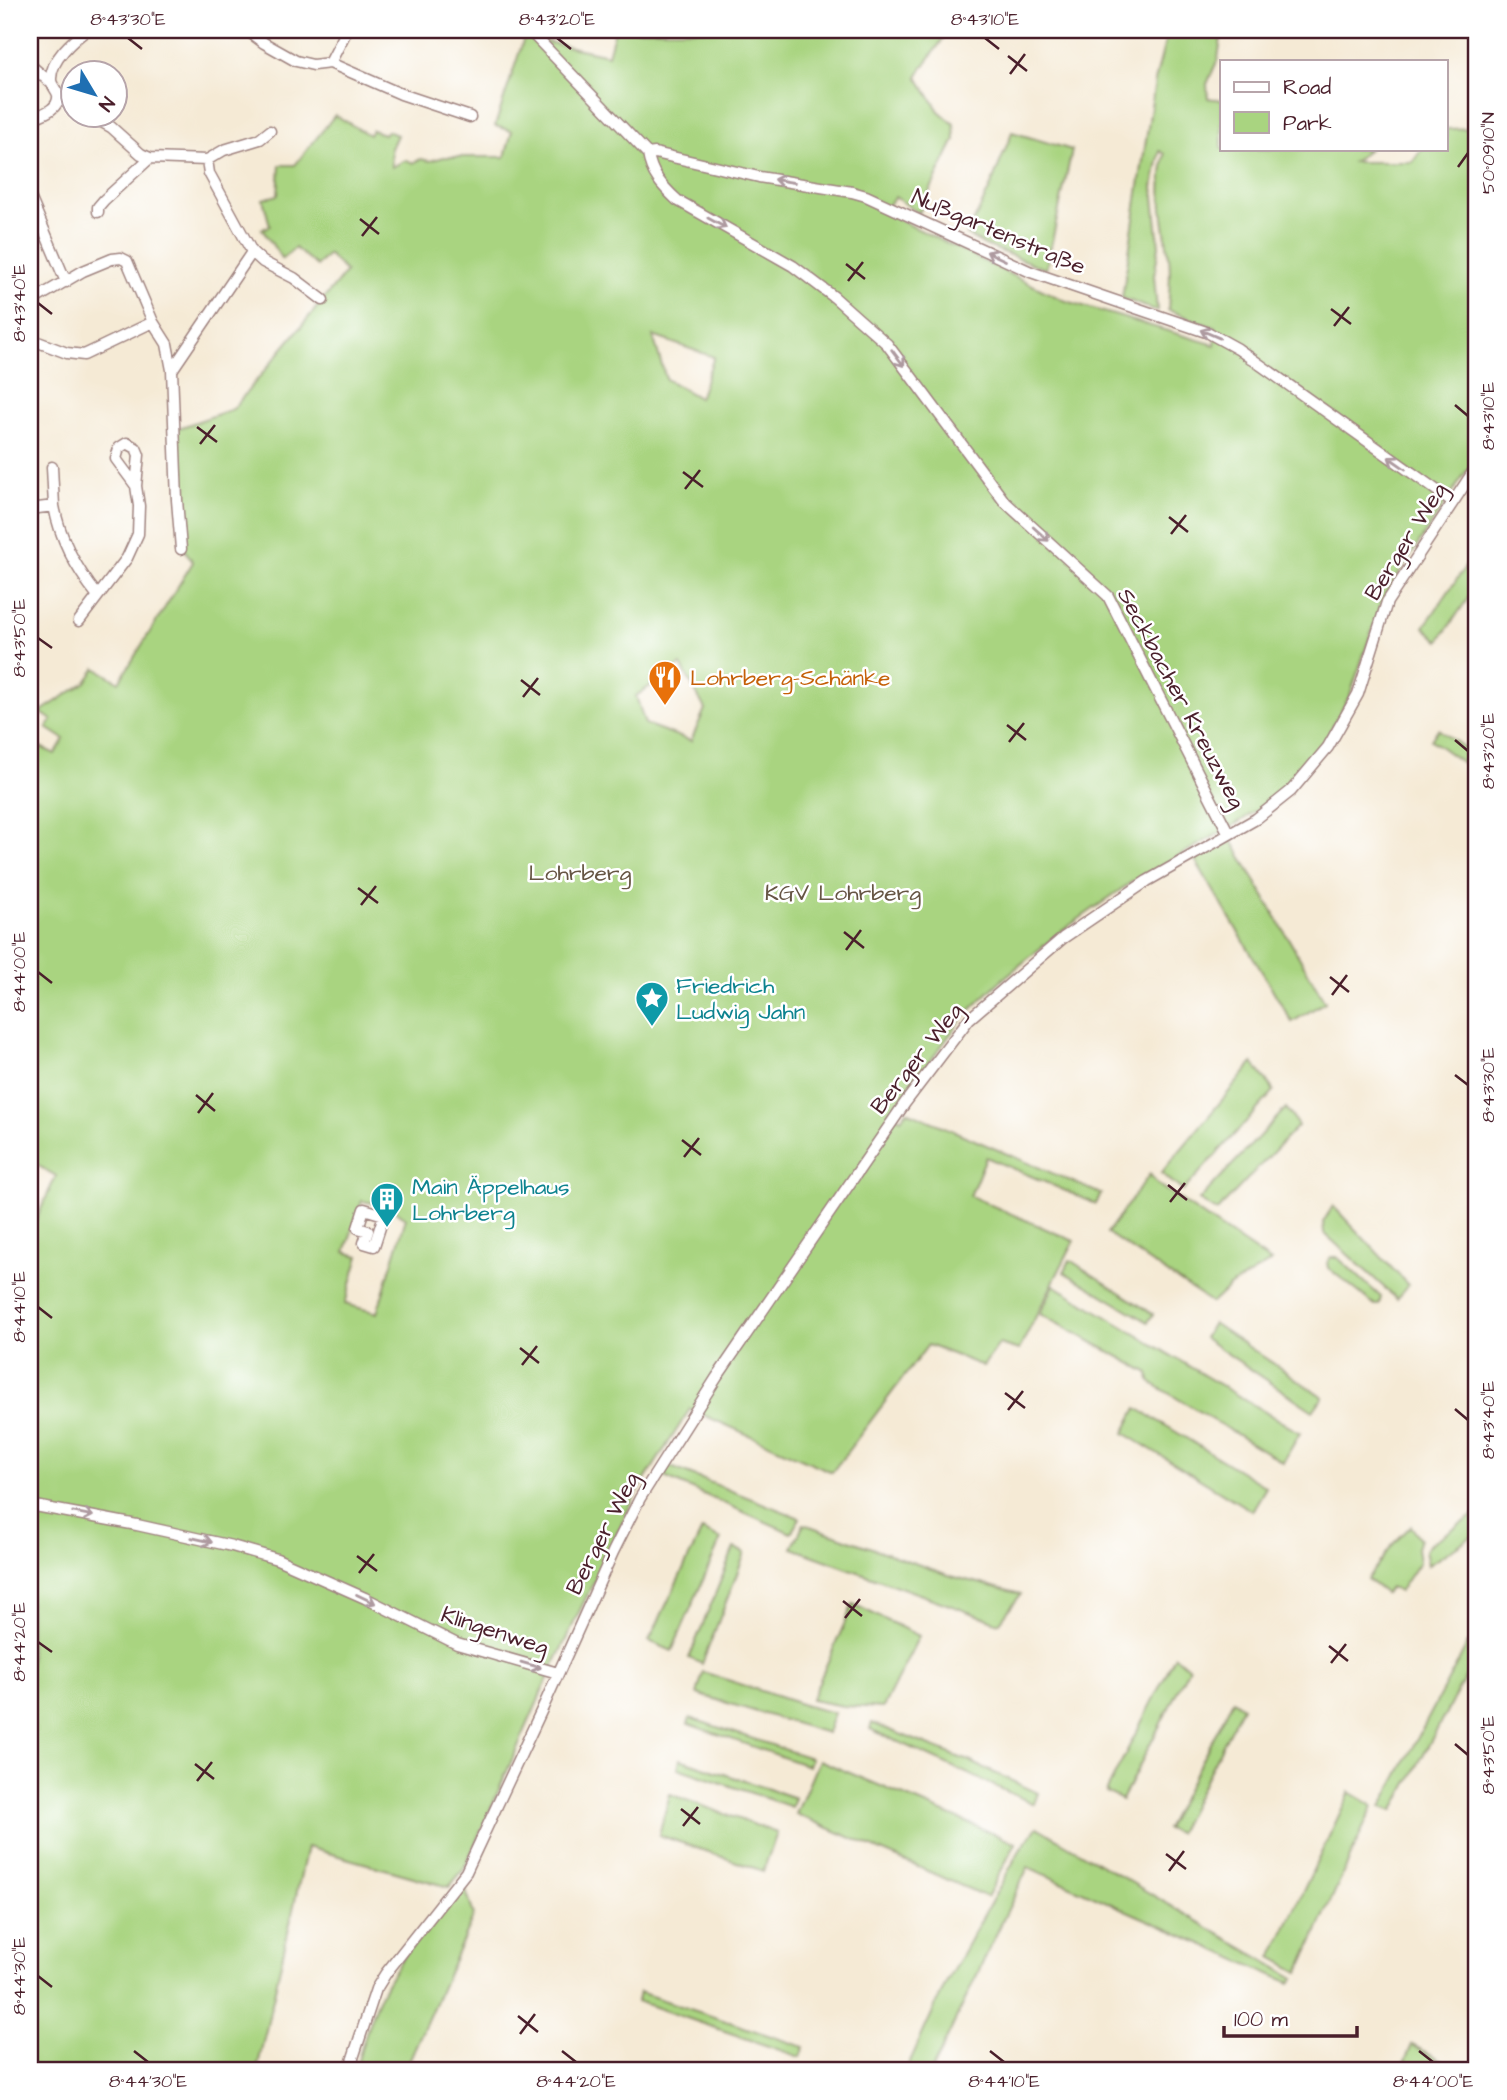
<svg xmlns="http://www.w3.org/2000/svg" width="1507" height="2100" viewBox="0 0 1507 2100" font-family="'Architects Daughter',sans-serif">
	<rect width="100%" height="100%" fill="#fff"/>
	<filter id="ink" filterUnits="userSpaceOnUse"><feTurbulence type="fractalNoise" baseFrequency=".0143" numOctaves="2"/><feDisplacementMap in="SourceGraphic" scale="14" xChannelSelector="R" yChannelSelector="G"/><feConvolveMatrix kernelMatrix="1 2 1 2 8 2 1 2 1" color-interpolation-filters="sRGB"/></filter>
	<filter id="wash" filterUnits="userSpaceOnUse"><feTurbulence type="fractalNoise" baseFrequency=".00686" numOctaves="4" result="noise"/><feDisplacementMap in="SourceGraphic" scale="28" xChannelSelector="R" yChannelSelector="G"/><feGaussianBlur stdDeviation="1.57" result="paint"/><feColorMatrix in="noise" values="0 0 0 0 0 0 0 0 0 0 0 0 0 0 0 0 0 1.4 0 .05"/><feComposite in="paint" operator="in"/></filter>
	<g filter="url(#wash)">
		<rect width="100%" height="100%" fill="#f5ead5"/>
		<path fill="#a9d480" stroke="#7a7a56" stroke-width="2" fill-rule="evenodd" d="M615 30H935L943 39 917 76 939 111 954 124 955 140 919 213 895 197 883 212 1063 300 1215 345 1216 328 1168 310C1169 291 1172 269 1168 251 1162 215 1158 190 1165 154L1160 151 1153 187 1159 246 1154 276 1157 311 1122 298 1155 81 1168 30H1222L1218 59 1207 84 1208 98 1222 100V149H1369L1353 162H1412L1422 149H1446V129L1477 128V455L1383 598 1350 695 1323 743 1287 786 1260 808 1236 824 1130 883 1059 933 998 983 964 1016 891 1114 901 1119 907 1111 1101 1194 1096 1204 986 1157 970 1196 1074 1241 1019 1350 999 1344 983 1366 928 1345 832 1472 690 1409 636 1494 556 1660 464 1869 449 1887 307 1847 257 2070H30V1233L56 1176 30 1161V742L55 754 64 739 47 728 52 720 40 712 86 682 96 668 119 682 193 562 184 549 176 429 233 409 346 272 328 254 317 266 295 248 282 259 262 229 270 226 263 199 278 195 280 165H295L335 115 369 135 372 130 384 134 387 131 397 135 391 148 392 167 406 160 413 163 421 159 430 161 444 157H505L512 131 495 126 526 32 533 39 608 55ZM653 336 714 357 699 398 666 379ZM681 665 705 709 691 741 645 724 636 696ZM362 1201 389 1206 406 1218 377 1313 345 1304 359 1256 345 1252Z
			M1012 132 1072 150 1046 269 985 245 967 235 990 188Z
			M1477 550V585L1439 641 1424 627Z
			M1438 729 1477 757V773L1431 740Z
			M1231 839 1325 1002 1292 1022 1194 858Z
			M1253 1063 1274 1091 1183 1191 1161 1173Z
			M1286 1108 1298 1126 1217 1211 1199 1200Z
			M1150 1174 1157 1184 1271 1262 1229 1287 1212 1303 1107 1233Z
			M1333 1206 1408 1285 1397 1299 1324 1233 1323 1222Z
			M1331 1257H1337L1381 1297 1379 1305H1375L1328 1268 1327 1263Z
			M1070 1260 1153 1314 1148 1322 1064 1272Z
			M1054 1285 1300 1433 1283 1462 1150 1382 1149 1373 1040 1314Z
			M1213 1323 1323 1397 1313 1411 1204 1338Z
			M1137 1408 1266 1487 1252 1511 1124 1433Z
			M666 1465 800 1518 791 1533 660 1475Z
			M1477 1513V1533L1428 1565 1425 1550 1431 1543Z
			M804 1524 951 1576 1021 1594 999 1623 792 1548Z
			M1411 1526 1420 1539 1417 1548 1419 1562 1399 1592 1390 1587 1385 1593 1367 1579 1395 1542Z
			M702 1530 721 1539 672 1651 649 1641Z
			M734 1548 745 1553 702 1664 689 1658Z
			M853 1604 919 1636 883 1708 843 1706 811 1700Z
			M1468 1643 1476 1657 1393 1811 1381 1807Z
			M1175 1656 1189 1668 1122 1800 1106 1792Z
			M703 1672 807 1706 834 1713 827 1733 697 1694Z
			M1233 1700 1242 1707 1178 1833 1166 1829Z
			M690 1718 811 1758 808 1766 688 1724Z
			M872 1723 971 1762 1038 1793 1034 1804 870 1729Z
			M680 1759 795 1798 792 1807 678 1768Z
			M819 1760 1016 1843 987 1897 796 1814Z
			M1350 1792 1373 1806 1299 1972 1272 1957Z
			M670 1794 777 1833 763 1871 659 1835Z
			M1037 1827 1294 1978 1290 1983 1028 1867 932 2070H906L946 1983 1020 1850Z
			M465 1888 474 1915 405 2070H355C363 2045 369 2017 381 1993 400 1953 436 1921 465 1888Z
			M639 1992 804 2047 800 2057 637 2001Z
			M1412 2045 1445 2062 1444 2070H1401Z"/>
	</g>
	<g filter="url(#ink)">
		<g fill="none" stroke-linecap="round" stroke-linejoin="round">
			<defs>
				<path id="street" d="M529 30 648 154 655 153 759 177 852 192 866 196 1031 272 1209 333 1238 349 1453 502
					M248 31 264 43 296 61 313 65 330 63 401 94 470 117
					M330 63 347 30
					M30 65 51 83
					M58 99 74 105
					M91 116 111 127 141 154 150 158 207 160 224 150 260 139 270 131
					M30 119C40 115 60 110 58 95 57 90 51 85 51 80 50 60 73 40 87 30
					M648 154C651 174 662 186 677 200L793 266 834 297 887 344 1004 501 1108 596 1229 834
					M207 160 209 173 252 252 263 262 294 278 323 300
					M30 197 66 282
					M98 212V207L104 200 150 158
					M30 302 83 271 112 259 121 258 127 261 153 322 167 344 172 370 177 500 181 549
					M30 339 67 353 84 355 153 322
					M172 370 252 252
					M52 467 54 506
					M30 509 54 506C60 539 77 570 98 596L79 621
					M98 596 127 558 138 534 139 506 136 486 139 455 136 448 127 443 119 448 116 459 136 486
					M364 1209 384 1215 374 1246 364 1243 368 1231 358 1228Z
					M30 1505 137 1525 232 1546 277 1559 365 1598 457 1644 558 1673
					M349 2070 376 1989 386 1973 466 1872 545 1703 613 1552 640 1498 717 1377 905 1103 969 1019 1063 938 1147 881 1256 819 1291 791 1328 747 1358 694 1387 602 1477 466"/>
			</defs>
			<use href="#street" stroke="#a08480" stroke-width="13"/>
			<use href="#street" stroke="#fff" stroke-width="10"/>
		</g>
		<defs><path id="oneway-shaft" d="M-6 0H5M1.5-3L5.5 0L1.5 3" fill="none" stroke-width="1.6" stroke-linecap="round" stroke-linejoin="round" transform="scale(1.75)"/></defs>
		<g stroke="#ae9aa0">
			<use href="#oneway-shaft" transform="translate(784 181) rotate(-171)"/>
			<use href="#oneway-shaft" transform="translate(717 223) rotate(29)"/>
			<use href="#oneway-shaft" transform="translate(996 256) rotate(-155)"/>
			<use href="#oneway-shaft" transform="translate(1210 334) rotate(-157)"/>
			<use href="#oneway-shaft" transform="translate(898 358) rotate(53)"/>
			<use href="#oneway-shaft" transform="translate(1397 463) rotate(-145)"/>
			<use href="#oneway-shaft" transform="translate(1041 534) rotate(42)"/>
			<use href="#oneway-shaft" transform="translate(83 1514) rotate(11)"/>
			<use href="#oneway-shaft" transform="translate(202 1540) rotate(13)"/>
			<use href="#oneway-shaft" transform="translate(366 1599) rotate(26)"/>
			<use href="#oneway-shaft" transform="translate(531 1665) rotate(16)"/>
		</g>
	</g>
	<path fill="none" stroke="#4a1f2b" stroke-width="2.5" d="M128 38 142 49M557 38 571 49M985 38 999 49M1008 56 1027 71M1010 74 1025 54M1458 167 1468 153M360 219 379 234M362 236 377 217M846 264 865 279M848 281 863 262M38 303 52 314M1331 309 1351 324M1334 326 1349 307M1455 405 1468 416M197 427 217 442M200 444 215 425M683 472 703 487M685 489 700 470M1169 517 1188 532M1171 534 1186 515M38 638 52 648M521 680 540 695M523 697 538 678M1007 725 1026 740M1455 740 1468 751M1009 742 1024 723M358 888 378 903M361 905 376 886M844 932 864 948M846 950 861 930M38 972 52 983M1330 977 1349 992M1332 995 1347 975M1455 1075 1468 1085M196 1095 215 1111M198 1113 213 1093M682 1140 701 1155M684 1157 699 1138M1168 1185 1187 1200M1170 1202 1185 1183M38 1307 52 1318M520 1348 539 1363M522 1365 537 1346M1005 1393 1025 1408M1455 1409 1468 1420M1008 1410 1023 1391M357 1556 377 1571M359 1573 374 1554M843 1601 862 1616M845 1618 860 1599M38 1642 52 1652M1329 1646 1348 1661M1331 1663 1346 1644M1455 1744 1468 1755M195 1764 214 1779M197 1781 212 1762M681 1809 700 1824M683 1826 698 1807M1166 1854 1186 1869M1169 1871 1184 1851M38 1976 52 1987M518 2016 538 2032M520 2034 535 2014M134 2051 148 2062M562 2051 576 2062M990 2051 1004 2062M1419 2051 1433 2062"/>
	<defs>
		<symbol id="restaurant-pin" viewBox="-11 -11 22 30"><path d="M0 17L-7.5 6A9.5 9.5 0 1 1 7.5 6Z" fill="#e8710a" stroke="#fff"/><path d="M-5-6h1v4h1v-4h1v4h1v-4h1v5L-1.5 .5V6h-2V.5L-5-1ZM5-6V6H3V1.5H1.5Q1.5-4 5-6Z" fill="#fff"/></symbol>
		<symbol id="sight-pin" viewBox="-11 -11 22 30"><path d="M0 17L-7.5 6A9.5 9.5 0 1 1 7.5 6Z" fill="#0f9aa8" stroke="#fff"/><path d="M0-6L1.8-2.2L6-1.7L2.9 1.2L3.7 5.4L0 3.3L-3.7 5.4L-2.9 1.2L-6-1.7L-1.8-2.2Z" fill="#fff"/></symbol>
		<symbol id="building-pin" viewBox="-11 -11 22 30"><path d="M0 17L-7.5 6A9.5 9.5 0 1 1 7.5 6Z" fill="#0f9aa8" stroke="#fff"/><path d="M-4-6H4V6H1V3H-1V6H-4ZM-2.5-4.3h1.7v1.8h-1.7ZM.8-4.3h1.7v1.8H.8ZM-2.5-1h1.7V.8h-1.7ZM.8-1h1.7V.8H.8Z" fill="#fff"/></symbol>
	</defs>
	<g fill-rule="evenodd">
		<use href="#restaurant-pin" x="646" y="658" width="38" height="52"/>
		<use href="#sight-pin" x="633" y="979" width="38" height="52"/>
		<use href="#building-pin" x="368" y="1180" width="38" height="52"/>
	</g>
	<g text-anchor="middle" stroke-width="5" stroke-linejoin="round" paint-order="stroke">
		<g font-size="23" fill="#4a1f2b" stroke="#fff">
			<text transform="translate(999 231) rotate(23)" y="8">Nußgartenstraße</text>
			<text transform="translate(1405 541) rotate(-58)" y="8">Berger Weg</text>
			<text transform="translate(1182 698) rotate(62)" y="8">Seckbacher Kreuzweg</text>
			<text transform="translate(916 1058) rotate(-52)" y="8">Berger Weg</text>
			<text transform="translate(602 1533) rotate(-63)" y="8">Berger Weg</text>
			<text transform="translate(495 1630) rotate(18)" y="8">Klingenweg</text>
		</g>
		<g font-size="23" fill="#c56008" stroke="#fff" text-anchor="start">
			<text x="690" y="685">Lohrberg-Schänke</text>
		</g>
		<g font-size="23" fill="#654" stroke="#fff">
			<text x="580" y="880">Lohrberg</text>
			<text x="843" y="900">KGV Lohrberg</text>
		</g>
		<g font-size="23" fill="#0d838f" stroke="#fff" text-anchor="start">
			<text x="676" y="993">Friedrich<tspan x="676" dy="26">Ludwig Jahn</tspan></text>
			<text x="412" y="1194">Main Äppelhaus<tspan x="412" dy="26">Lohrberg</tspan></text>
		</g>
	</g>
	<rect width="1507" height="2100" fill="none" stroke="#fff" stroke-width="77"/>
	<rect x="1220" y="60" width="228" height="91" fill="#ffffff" stroke="#b7a5aa" stroke-width="2"/>
	<rect x="1234" y="82" width="35" height="10" fill="#ffffff" stroke="#b7a5aa" stroke-width="2"/>
	<text x="1283" y="94" font-size="21" fill="#4a1f2b">Road</text>
	<rect x="1234" y="112" width="35" height="21" fill="#a9d480" stroke="#b7a5aa" stroke-width="2"/>
	<text x="1283" y="130" font-size="21" fill="#4a1f2b">Park</text>
	<g transform="translate(94 94) rotate(128)"><circle r="33" fill="#ffffff" stroke="#b7a5aa" stroke-width="2"/>
	<path d="M0-5L12 26L0 18L-12 26Z" fill="#1f6fb2"/>
	<text y="-10" font-size="19" font-weight="bold" text-anchor="middle" fill="#4a1f2b">N</text>
	</g>
	<path d="M1224 2026v10h133v-10" fill="none" stroke="#4a1f2b" stroke-width="3.5"/>
	<text x="1234" y="2026" font-size="21" fill="#4a1f2b" stroke="#ffffff" stroke-width="5" paint-order="stroke">100 m</text>
	<rect x="38" y="38" width="1430" height="2024" fill="none" stroke="#4a1f2b" stroke-width="2.5"/>
	<g font-size="18" text-anchor="middle" fill="#4a1f2b">
		<text x="128" y="25">8°43'30"E</text>
		<text x="557" y="25">8°43'20"E</text>
		<text x="985" y="25">8°43'10"E</text>
		<text transform="translate(1488 153) rotate(-90)" y="6">50°09'10"N</text>
		<text transform="translate(19 303) rotate(-90)" y="6">8°43'40"E</text>
		<text transform="translate(1488 416) rotate(-90)" y="6">8°43'10"E</text>
		<text transform="translate(19 638) rotate(-90)" y="6">8°43'50"E</text>
		<text transform="translate(1488 751) rotate(-90)" y="6">8°43'20"E</text>
		<text transform="translate(19 972) rotate(-90)" y="6">8°44'00"E</text>
		<text transform="translate(1488 1085) rotate(-90)" y="6">8°43'30"E</text>
		<text transform="translate(19 1307) rotate(-90)" y="6">8°44'10"E</text>
		<text transform="translate(1488 1420) rotate(-90)" y="6">8°43'40"E</text>
		<text transform="translate(19 1642) rotate(-90)" y="6">8°44'20"E</text>
		<text transform="translate(1488 1755) rotate(-90)" y="6">8°43'50"E</text>
		<text transform="translate(19 1976) rotate(-90)" y="6">8°44'30"E</text>
		<text x="148" y="2087">8°44'30"E</text>
		<text x="576" y="2087">8°44'20"E</text>
		<text x="1004" y="2087">8°44'10"E</text>
		<text x="1433" y="2087">8°44'00"E</text>
	</g>
</svg>
